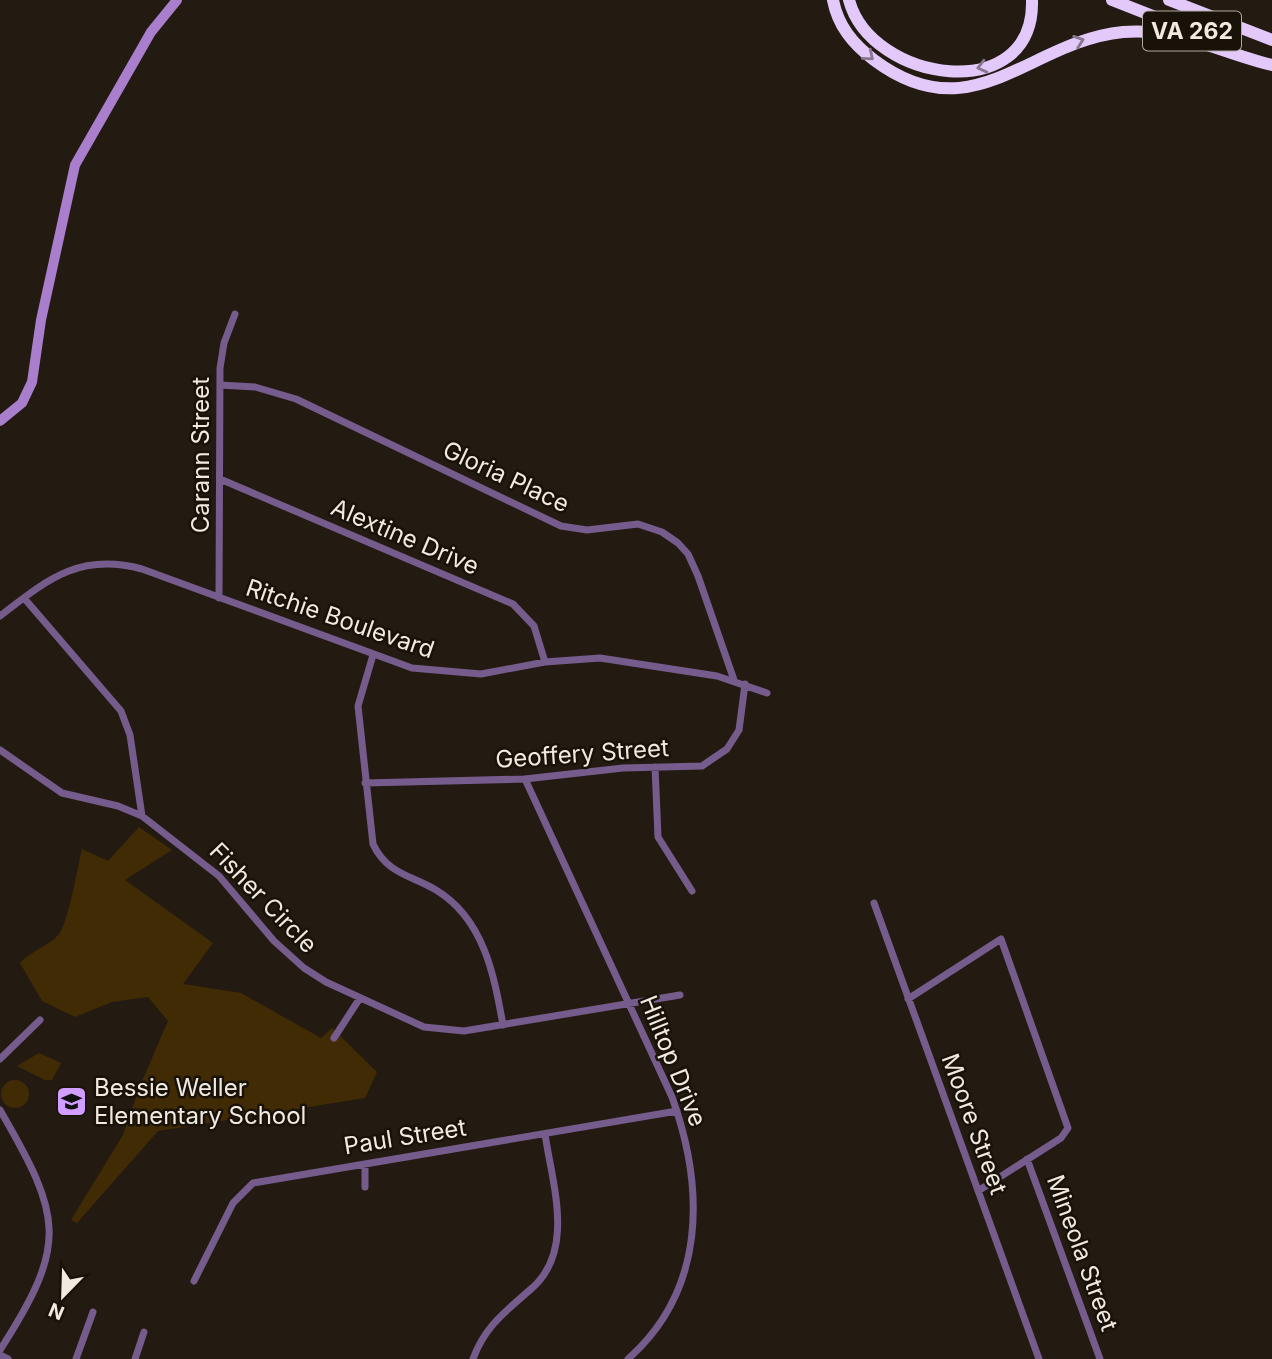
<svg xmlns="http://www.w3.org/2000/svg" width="1272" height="1359" viewBox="0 0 1272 1359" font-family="Inter,sans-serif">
	<rect width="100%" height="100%" fill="#231b11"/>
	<path fill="#402b05" d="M139 827 172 850 125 880 213 943 183 984 241 993 321 1038 332 1028 377 1072 365 1098 158 1131 77 1223 71 1220 123 1135 140 1086 168 1021 148 997 112 1002 75 1017 42 1001 20 963C32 950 48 947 59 934 68 923 78 866 82 849L108 861Z
		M39 1053 61 1063 52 1080H45L17 1066Z
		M1 1094a14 14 0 1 1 28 0a14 14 0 1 1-28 0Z"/>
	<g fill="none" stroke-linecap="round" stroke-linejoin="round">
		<path stroke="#755c8c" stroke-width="7" d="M220 385 255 387 296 399 561 526 587 530 638 524 662 532 678 543 688 554 698 576 734 680
			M220 479 513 604 534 626 545 662
			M24 598 121 711 130 735 142 816
			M219 598 220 368 224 343 235 314
			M0 616C47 580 79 552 142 569L412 668 481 674 545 662 600 658 717 676 767 693
			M373 655 358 706 373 844C387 874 411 875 436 890 484 919 494 975 503 1025
			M0 750 62 793 118 806 142 816 219 876 274 941 304 968 326 982 424 1027 464 1031 680 995
			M655 767 658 837 692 891
			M525 779 672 1097C705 1189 706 1290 628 1359
			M365 783 525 779 623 768 702 766 727 749 739 730 745 684
			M874 903 1039 1359
			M908 999 1001 939 1068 1128 1061 1138 978 1191
			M334 1038 360 998
			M0 1059 40 1020
			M0 1110C62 1217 69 1243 0 1350
			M1027 1159 1100 1359
			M365 1164V1187
			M194 1281 233 1203 253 1183 677 1111
			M0 1355 8 1359
			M76 1359 93 1312
			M135 1359 144 1332
			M473 1359C485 1326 506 1311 531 1289 576 1251 552 1183 545 1134"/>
		<path stroke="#a97fcd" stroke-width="10" d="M0 421 22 403 32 382 41 320 75 165 151 32 177 0"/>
		<path stroke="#e2c9fa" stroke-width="12" d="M833 0C838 26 853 44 874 60 973 134 1029 41 1123 32 1177 27 1221 53 1272 65
			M849 0C871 83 1035 107 1032 0
			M1112 0 1196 33
			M1169 0 1272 40"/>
	</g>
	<defs><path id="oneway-chevron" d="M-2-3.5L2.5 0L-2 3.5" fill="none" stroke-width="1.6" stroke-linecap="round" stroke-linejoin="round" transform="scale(1.75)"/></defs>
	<g stroke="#88778d">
		<use href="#oneway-chevron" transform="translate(1079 41) rotate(-19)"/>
		<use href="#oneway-chevron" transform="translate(869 56) rotate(40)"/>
		<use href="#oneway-chevron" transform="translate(982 67) rotate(166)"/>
	</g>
	<defs>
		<symbol id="school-square" viewBox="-11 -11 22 22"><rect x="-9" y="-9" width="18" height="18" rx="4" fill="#d19dfe" stroke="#191208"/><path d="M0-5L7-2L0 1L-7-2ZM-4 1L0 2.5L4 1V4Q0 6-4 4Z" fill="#111"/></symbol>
	</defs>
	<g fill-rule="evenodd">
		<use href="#school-square" x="54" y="1084" width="35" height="35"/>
	</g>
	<g text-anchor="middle" stroke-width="5" stroke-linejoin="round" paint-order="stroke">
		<rect fill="#191208" stroke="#b0a9a1" stroke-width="2" x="1143" y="11.5" width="98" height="39" rx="5"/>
		<g font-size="23" font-weight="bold" fill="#f0eae3">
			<text x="1192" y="39">VA 262</text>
		</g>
		<g font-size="24" fill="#f0eae3" stroke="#191208">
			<text transform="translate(201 455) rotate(-90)" y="8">Carann Street</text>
			<text transform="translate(506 477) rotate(25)" y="8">Gloria Place</text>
			<text transform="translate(405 537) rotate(23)" y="8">Alextine Drive</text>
			<text transform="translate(340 619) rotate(19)" y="8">Ritchie Boulevard</text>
			<text transform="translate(582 754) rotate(-4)" y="8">Geoffery Street</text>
			<text transform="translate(263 898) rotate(46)" y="8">Fisher Circle</text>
			<text transform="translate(673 1061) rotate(68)" y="8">Hilltop Drive</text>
			<text transform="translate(974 1124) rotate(70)" y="8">Moore Street</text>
			<text transform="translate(405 1137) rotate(-9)" y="8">Paul Street</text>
			<text transform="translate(1082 1253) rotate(70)" y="8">Mineola Street</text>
		</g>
		<g font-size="24" fill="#f0eae3" stroke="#191208" text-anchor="start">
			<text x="94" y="1096">Bessie Weller<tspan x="94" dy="28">Elementary School</tspan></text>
		</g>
	</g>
	<g transform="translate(63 1296) rotate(203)" stroke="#191208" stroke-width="5" paint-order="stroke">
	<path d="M0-5L12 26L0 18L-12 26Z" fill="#f0eae3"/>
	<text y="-10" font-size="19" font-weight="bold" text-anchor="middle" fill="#f0eae3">N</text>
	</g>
</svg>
